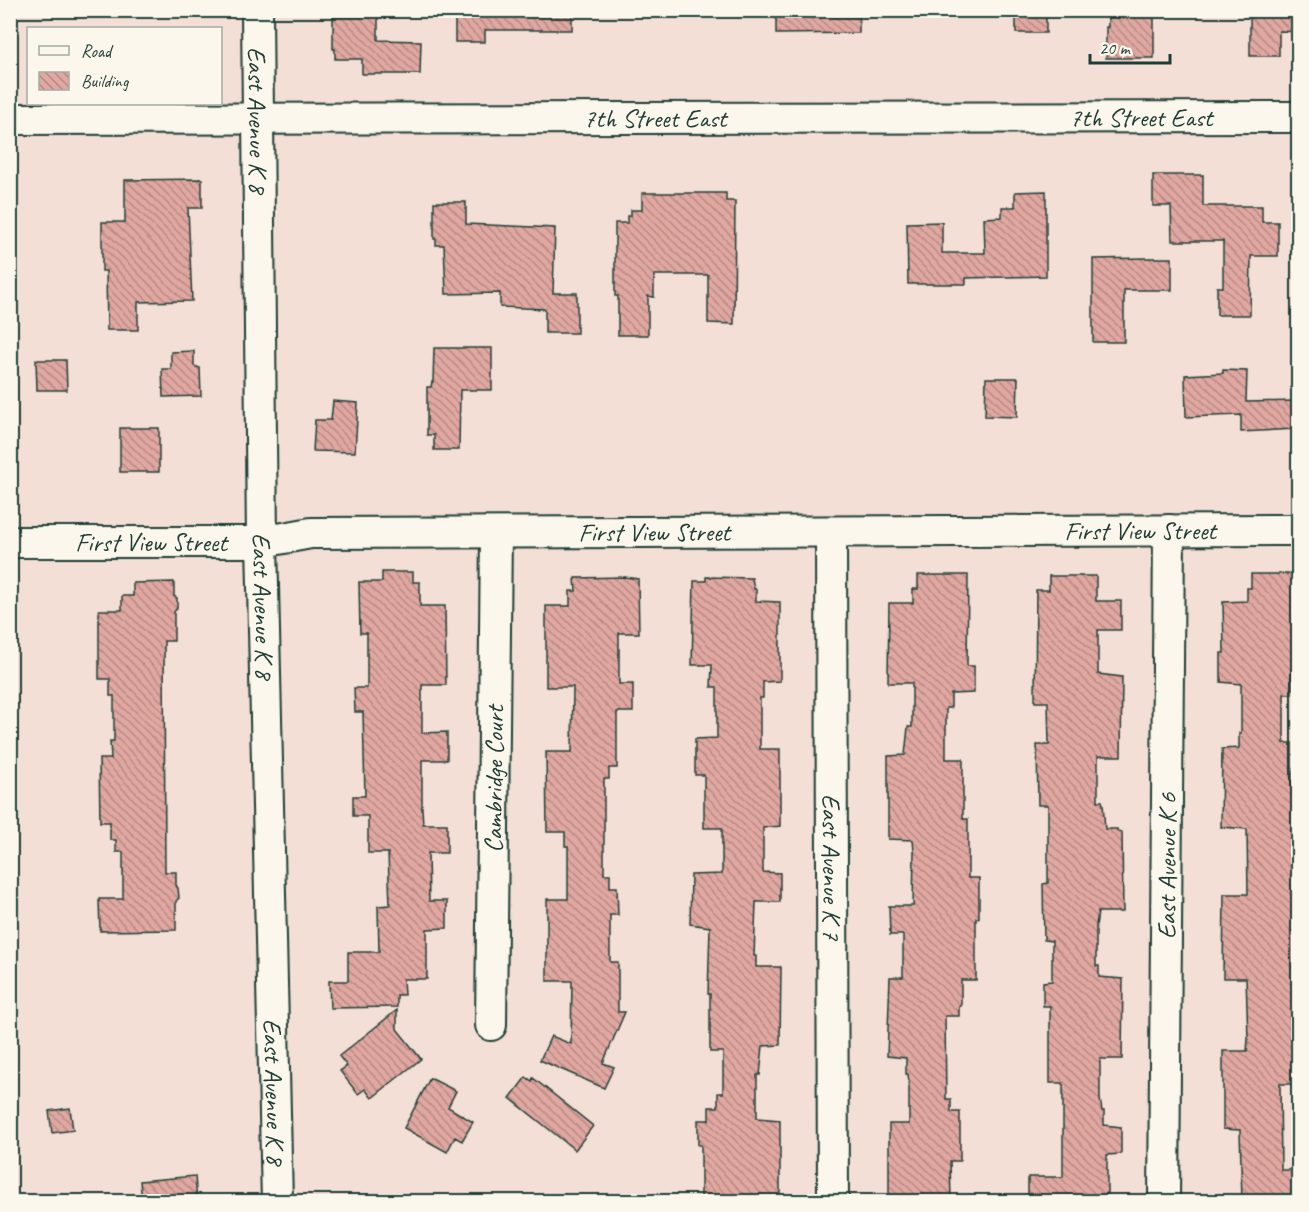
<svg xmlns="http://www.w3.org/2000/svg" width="1309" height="1212" viewBox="0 0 1309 1212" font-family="Caveat,sans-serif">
	<defs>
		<pattern id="building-back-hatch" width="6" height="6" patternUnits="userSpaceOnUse" patternTransform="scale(1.5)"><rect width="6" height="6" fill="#e1a7a1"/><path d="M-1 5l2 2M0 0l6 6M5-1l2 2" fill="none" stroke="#b68984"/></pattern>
	</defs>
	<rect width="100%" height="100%" fill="#f3dfd6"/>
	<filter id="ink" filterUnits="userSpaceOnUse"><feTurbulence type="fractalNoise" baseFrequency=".0167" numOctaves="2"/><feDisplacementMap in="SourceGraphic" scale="12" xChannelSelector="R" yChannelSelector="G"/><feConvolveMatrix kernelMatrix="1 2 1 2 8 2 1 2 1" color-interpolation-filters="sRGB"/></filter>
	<g filter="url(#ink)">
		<path fill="url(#building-back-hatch)" stroke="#1f3d34" stroke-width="1.5" d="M455 10H572V30H485V42H455Z
			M790 10H859V33L776 34V12H790Z
			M1016 10H1046V33H1016Z
			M1108 10H1154V58H1106V27H1108Z
			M1250 10H1299V32L1279 31V56H1250Z
			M333 12H367V14L378 15V40L421 41 420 74H362V59H335V49H333Z
			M1153 175H1203V206H1262V222H1278V256H1251L1250 315H1217V287H1223V241H1172L1171 206H1153Z
			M202 179V208H188L192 301 138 302V330H107L106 271H102V222H125V180Z
			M1046 191V276L966 278V284H908L907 223 942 222V253H985L984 218 1002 217V207H1015V192Z
			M642 193H726V201H735L734 324 708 323V275H654V297L648 296V335H618V296H615V223H627V216H631V210H642Z
			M434 202H466V224L555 228 553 293H577V333H545V309L500 307V293L446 294 444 245H436V239H434Z
			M1147 258H1172V290H1124V342H1093V259Z
			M434 348H492V390H460L459 450H434V435H427V387H431L432 382H433Z
			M194 351V366L200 368 201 396 163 397 162 369H171V352Z
			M36 360H66L67 390H37Z
			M1223 370 1247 371 1246 402 1295 401V429L1241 432V415L1186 417 1185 375 1223 373Z
			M986 378H1018L1017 417 985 416Z
			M333 401 358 403 355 452 313 451 315 420H331Z
			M120 428H159V472H120Z
			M382 572H413V582H420V606H445L446 685H422V733L447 732V760H422V809L423 824H447V853H428L429 901H447V928L427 929V979H403L404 995H397V1007L330 1008 329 981H348V952H379L378 906 390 905 388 853H368V816H353V796H365L363 712H355L354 688H367V633H360L359 582H382Z
			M1251 574H1299V630H1292V694H1284V743H1292V800H1299V924H1295V1032H1299V1084H1280L1281 1170H1299V1202H1242L1240 1130 1223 1129V1051H1247L1248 1039 1246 978H1223L1224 894H1248L1247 829 1221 827 1222 749 1239 748V733H1241V684L1221 682V653H1224L1223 602 1247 601V588H1251Z
			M918 575H968L967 666H974V693L951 694V708H946V759H963V819H968V878H979V918H976V980H961V1006H959V1016H945L946 1099H951V1112H960V1161H950L951 1200H945V1202L889 1200V1124H909V1084L908 1074H906V1058L887 1056 890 977H903V935H890L889 906H913L914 851 913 840 888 839V756L905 755 908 727H912V683H888L889 603H913V589H918Z
			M1049 576H1096V601H1121V630H1098V674L1122 677 1121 756H1098V801H1102L1103 804 1105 829H1117V831L1122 832 1123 912H1098L1096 926V966H1099V977L1123 979 1122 1059H1100V1099L1102 1111H1104V1125L1121 1127V1154L1107 1155V1202H1028V1177H1063V1083H1050V1006H1043V982L1052 981V941L1044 940 1043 884 1048 883V805H1038L1037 745H1049L1048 702H1035L1036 590H1049Z
			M625 577 638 579 639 633H619V684H633V712H617V768H609V779H604V874H610V887H617L618 915H610V962H618V1012H625L603 1063 614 1067 604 1088 540 1060 551 1036 571 1044 572 981H547V899H568V846H565V832H547L546 752H572L573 687H546V606H570V591H576L575 578Z
			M706 577 752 578 754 589H756V601L780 602V681L763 682V698H760V749H780V826L763 828V872L780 873V902H756L754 956H756V967H781L780 1045 763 1046 760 1075H757V1118L780 1120V1202H701V1145H698V1120H709V1107H718V1093H723V1052H710V994H708L710 927 690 924 691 875 722 874V828H704V775H695V739L717 738V687H711L712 665H692L694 581H706Z
			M174 582V596L177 598V608L174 612V641H164L165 872H176V885L178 888 179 898 176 901V930L100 931 99 899H123V852H116V840H110V822H100L99 759H111L110 741H114V696H110V679H99V610H122V596H133V583Z
			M397 1010V1029L421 1059 372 1098 365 1089 358 1094 340 1071 347 1066 339 1056Z
			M526 1077 532 1081 533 1078 593 1126 575 1150 510 1098Z
			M430 1078 456 1091 448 1107 473 1122 462 1141 455 1137 447 1152 404 1128Z
			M70 1108 73 1130 52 1133 49 1111Z
			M195 1176 197 1202H142L140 1181Z"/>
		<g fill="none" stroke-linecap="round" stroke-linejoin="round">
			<defs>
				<g id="minor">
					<path id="s1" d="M257 10 262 542 277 1202"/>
					<path id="s2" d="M10 119 1298 117"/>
					<path id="s3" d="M831 533 833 1202"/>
					<path id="s4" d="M10 542H262L311 533 1298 530"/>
					<path id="s5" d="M491 1025 496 533"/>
					<path id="s6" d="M1164 1202 1169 530"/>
				</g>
			</defs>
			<use href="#minor" stroke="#1f3d34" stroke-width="34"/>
			<use href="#minor" stroke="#fbf7ec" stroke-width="30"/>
		</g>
	</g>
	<g text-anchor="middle" stroke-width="4.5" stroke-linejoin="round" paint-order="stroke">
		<g font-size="26" fill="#1f3d34" stroke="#fbf7ec">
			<text dy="9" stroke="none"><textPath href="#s2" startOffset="645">7th Street East</textPath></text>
			<text dy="9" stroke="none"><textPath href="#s2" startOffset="1131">7th Street East</textPath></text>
			<text dy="9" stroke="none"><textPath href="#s1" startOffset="110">East Avenue K 8</textPath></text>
			<text dy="9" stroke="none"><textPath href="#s4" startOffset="1131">First View Street</textPath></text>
			<text dy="9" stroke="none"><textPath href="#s4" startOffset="645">First View Street</textPath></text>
			<text dy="9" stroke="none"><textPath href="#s4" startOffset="141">First View Street</textPath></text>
			<text dy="9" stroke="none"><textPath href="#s1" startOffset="596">East Avenue K 8</textPath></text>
			<text dy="9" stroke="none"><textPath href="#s5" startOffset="246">Cambridge Court</textPath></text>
			<text dy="9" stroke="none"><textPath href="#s6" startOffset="336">East Avenue K 6</textPath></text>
			<text dy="9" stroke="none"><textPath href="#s3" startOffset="334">East Avenue K 7</textPath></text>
			<text dy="9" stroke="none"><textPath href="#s1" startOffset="1082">East Avenue K 8</textPath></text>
		</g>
	</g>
	<rect width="1309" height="1212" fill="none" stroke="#fbf7ec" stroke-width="36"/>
	<rect x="18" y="18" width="1273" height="1176" fill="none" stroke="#1f3d34" stroke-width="2" filter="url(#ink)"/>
	<rect x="27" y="27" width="195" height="78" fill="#fbf7ec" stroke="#a3ada2" stroke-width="1.5"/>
	<rect x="39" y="46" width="30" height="9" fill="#fbf7ec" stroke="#a3ada2" stroke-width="1.5"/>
	<text x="81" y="57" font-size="18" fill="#1f3d34">Road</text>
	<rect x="39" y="72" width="30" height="18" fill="url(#building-back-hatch)" stroke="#a3ada2" stroke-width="1.5"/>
	<text x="81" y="87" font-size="18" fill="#1f3d34">Building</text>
	<path d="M1090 54v9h80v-9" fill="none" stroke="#1f3d34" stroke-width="3"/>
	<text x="1099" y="54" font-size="18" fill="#1f3d34" stroke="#fbf7ec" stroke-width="4.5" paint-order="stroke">20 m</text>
</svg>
